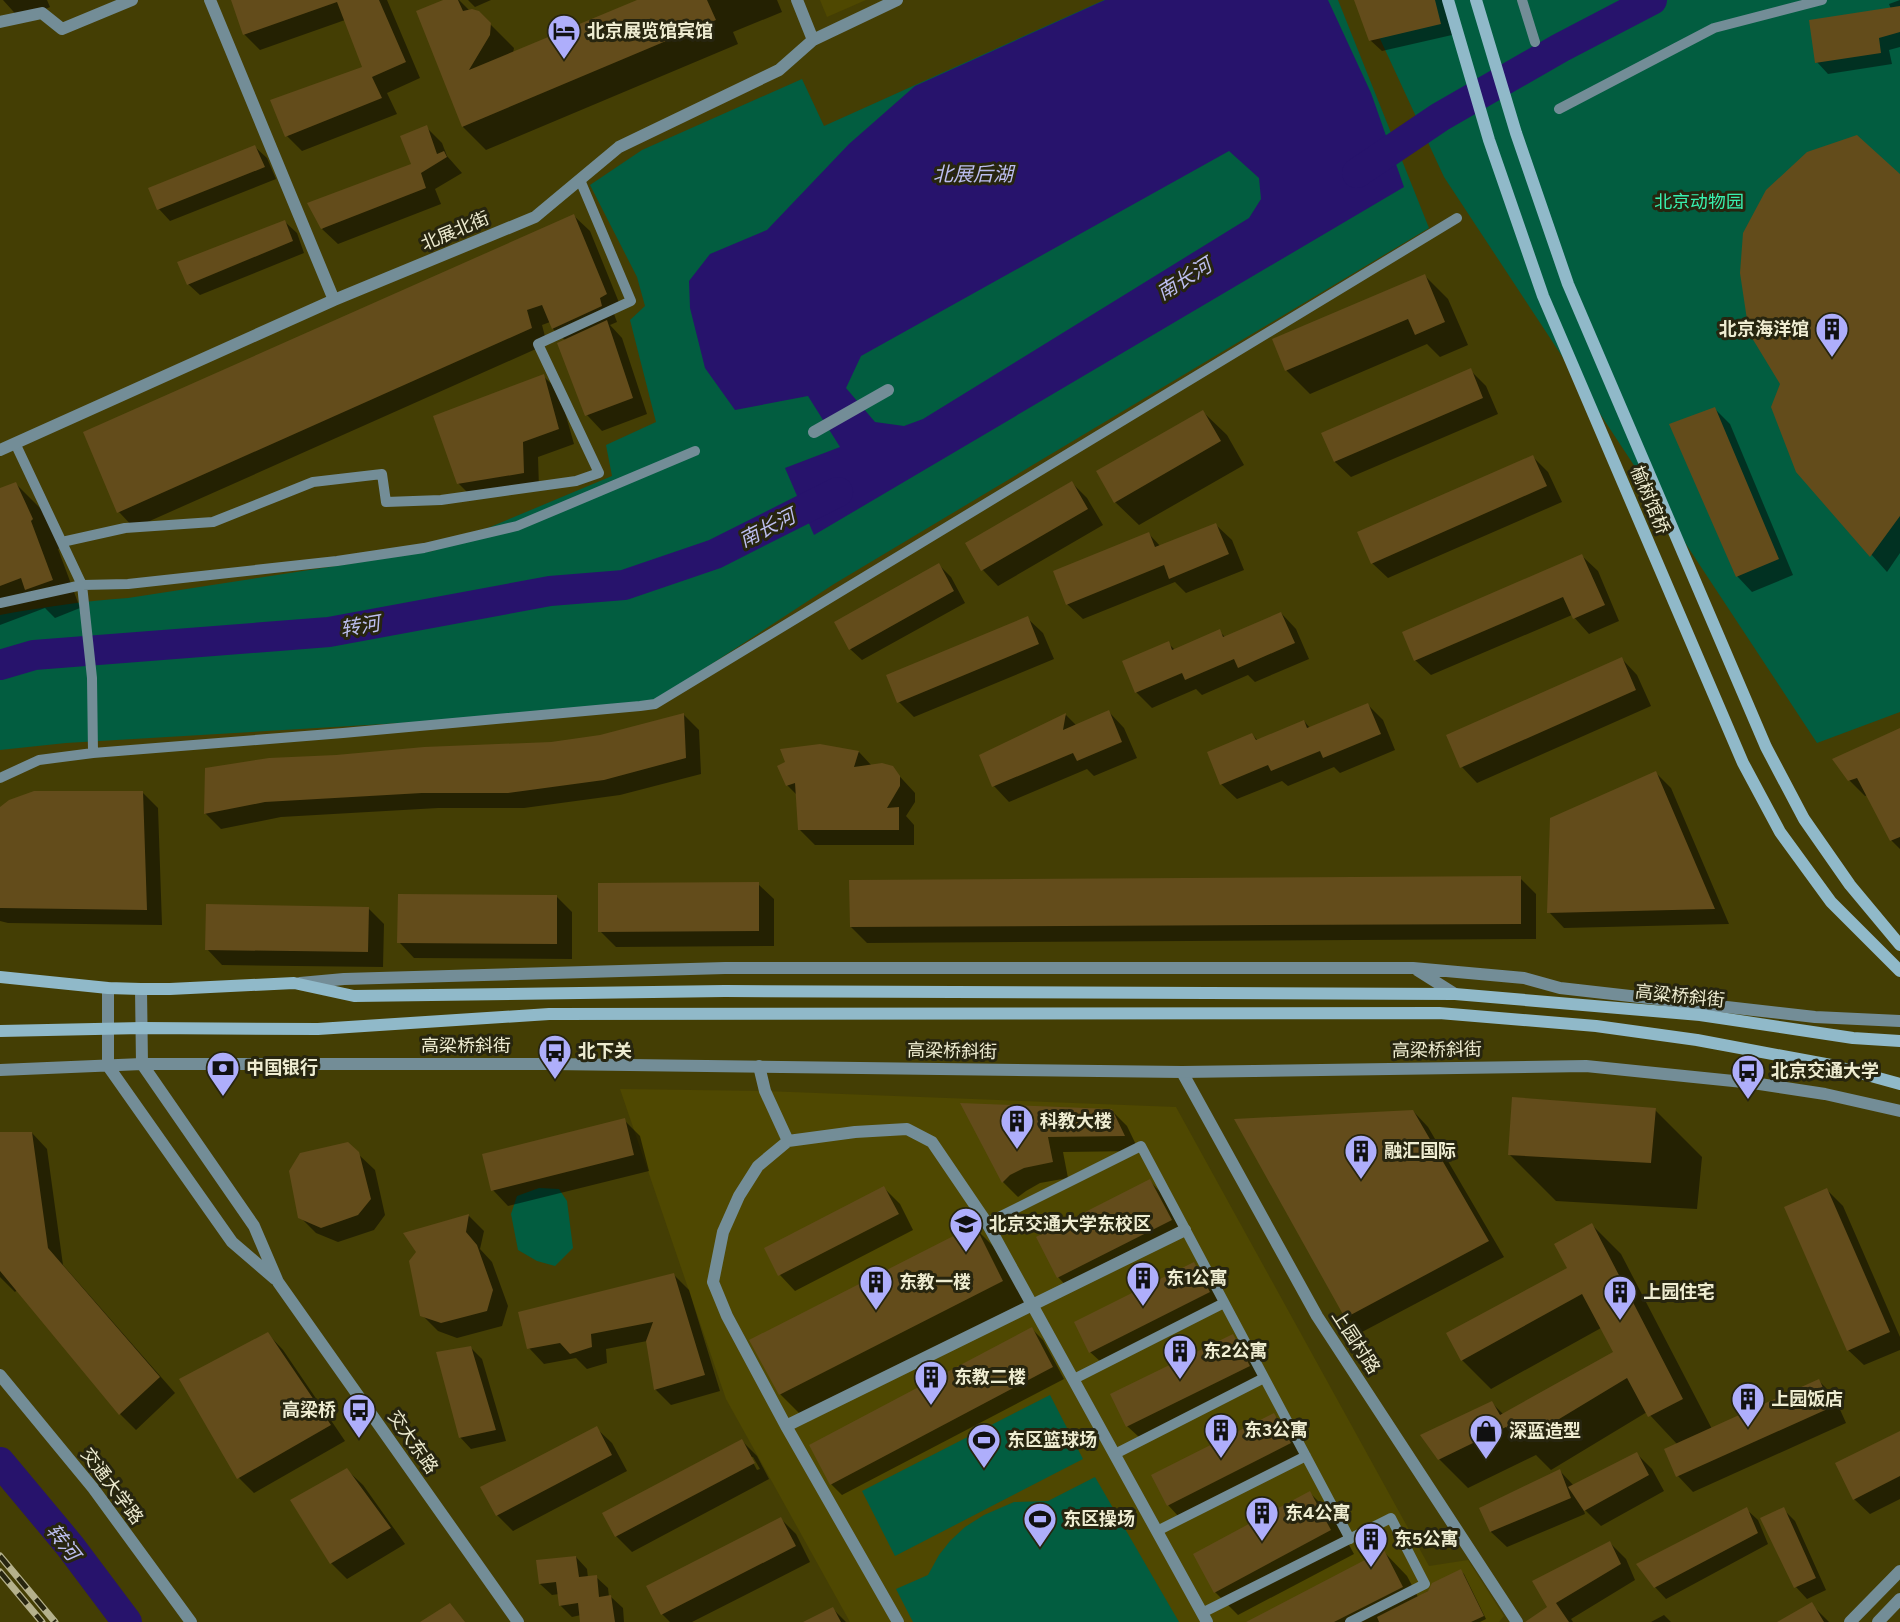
<svg xmlns="http://www.w3.org/2000/svg" width="1900" height="1622" viewBox="0 0 1900 1622" font-family="Figtree,'Noto Sans SC',sans-serif">
	<rect width="100%" height="100%" fill="#443e04"/>
	<path fill="#4f4801" d="M820 0H866L827 17Z
		M620 1089 765 1091 1176 1107 1429 1566 1468 1560 1504 1616 1499 1622H850L726 1399Z"/>
	<path fill="#025d40" d="M1104 0H1338L1429 228 834 584 655 701 485 718 66 743 0 750V615C43 607 85 601 128 598L433 551 612 476 606 445 656 422 630 320 645 306 637 277 590 185 642 150 802 79 824 126Z
		M1362 0H1900V712L1817 743 1444 177Z
		M539 1188 559 1189 567 1201 573 1248 555 1266 537 1261 518 1250 511 1214 517 1196Z
		M1050 1395 1083 1459 895 1556 862 1491Z
		M1095 1477 1179 1622H913L896 1589 928 1575 939 1555 950 1541 965 1527 984 1515 1014 1502 1048 1501Z"/>
	<path fill="#27136c" fill-rule="evenodd" d="M1105 0H1328L1371 93 1404 187 814 535 785 468 840 447 808 396 735 410 705 368 690 308 689 281 710 254 767 230 849 144 915 86ZM1229 151 1259 178 1261 199 1249 218 923 419 904 426 875 422 846 388 861 356Z"/>
	<path fill="#0007" fill-rule="evenodd" d="M3 0H47L50 7 21 20Z
		M233 0H387L420 78 387 93 397 114 302 151 287 136 364 68 345 20 260 50 244 34Z
		M447 0H459L470 11 478 12 514 48 513 53 641 0H777L782 12 733 32 738 44 486 150 463 127Z
		M468 0H491L475 7Z
		M1362 0H1443L1452 35 1382 51 1370 40Z
		M1900 0V47L1889 50 1892 64 1828 74 1817 62 1891 9 1889 4Z
		M426 127 442 143 447 156 462 173 435 189 441 204 338 244 322 229 413 165Z
		M255 147 267 158 276 179 170 221 159 209Z
		M1900 176V553L1887 572 1797 471Z
		M574 216 590 231 622 310 614 314 617 322 610 325 622 338 647 414 602 431 587 415 566 341 553 329 550 322 542 325 547 344 134 528 119 512 85 432Z
		M285 222 297 233 304 253 200 295 188 284Z
		M1424 275 1448 299 1468 345 1440 357 1427 344 1310 394 1287 371 1274 340Z
		M1470 370 1486 386 1498 414 1351 477 1335 462 1323 434Z
		M543 376 559 391 574 444 538 457 539 488 474 499 458 483Z
		M1715 409 1730 424 1793 575 1752 592 1737 576Z
		M1203 412 1227 435 1244 465 1139 525 1115 502Z
		M1533 457 1548 472 1562 502 1388 578 1372 563Z
		M1071 482 1087 498 1103 525 998 586 983 570 967 544Z
		M16 484 44 512 61 547 58 549 80 608 55 618 45 608 0 625V490Z
		M1216 525 1232 540 1244 570 1186 593 1175 582 1083 619 1067 604 1149 534 1161 547Z
		M1582 556 1598 571 1619 621 1589 634 1572 615 1431 675 1415 660Z
		M939 565 951 577 965 603 862 660 850 649Z
		M1281 613 1296 629 1309 659 1255 682 1248 675 1202 695 1196 689 1152 708 1136 692 1168 643 1175 650 1219 631 1225 637Z
		M1027 618 1043 633 1054 659 914 717 899 702Z
		M1622 659 1637 675 1651 706 1477 783 1462 767Z
		M1367 704 1383 720 1395 750 1340 773 1334 767 1288 786 1282 781 1237 799 1221 784 1252 734 1258 741 1304 721 1310 728Z
		M1109 712 1124 728 1137 758 1094 776 1087 769 1009 802 994 786 1066 715 1077 726Z
		M684 715 699 730 701 774 620 795 524 808H438L281 817 221 829 205 813 551 743 601 737Z
		M1900 730V849L1891 840 1868 795 1865 796 1849 780Z
		M859 752 872 766 892 768 915 793V802L906 816 914 825V845H815L800 830 797 795 787 785V763Z
		M1656 773 1671 788 1729 924 1564 928 1549 912Z
		M142 792 158 808 162 925 8 923 0 921V808Z
		M1520 878 1536 894V939L867 943 851 927Z
		M758 884 774 899V946L616 947 600 931Z
		M557 897 572 912V959L414 958 399 942Z
		M368 908 384 924 383 967 222 965 207 949Z
		M962 1104 1111 1110 1127 1126 1139 1151 1063 1152 1068 1178 1040 1183 1026 1191 1018 1197 1003 1182Z
		M1655 1110 1702 1157 1697 1209 1556 1201 1509 1154Z
		M1413 1111 1428 1127 1504 1257 1362 1332 1346 1317Z
		M624 1120 640 1136 649 1171 508 1206 493 1190Z
		M32 1133 47 1149 63 1265 175 1393 136 1430 120 1414 17 1290 15 1292 0 1277V1134Z
		M358 1154 375 1170 385 1215 374 1230 338 1242 316 1233 300 1217Z
		M1150 1181 1161 1193 1182 1232 1069 1289 1058 1277Z
		M884 1188 900 1204 913 1230 795 1291 780 1275 766 1249Z
		M1827 1190 1843 1206 1900 1337V1350L1864 1365 1848 1350Z
		M469 1216 484 1231 480 1249 492 1262 508 1306 502 1326 457 1338 438 1331 422 1315 418 1253 406 1234Z
		M1592 1225 1621 1254 1712 1429 1819 1381 1834 1396 1846 1423 1693 1492 1678 1476 1677 1444 1647 1412 1551 1470 1536 1455 1468 1488 1439 1459 1492 1403 1504 1415 1615 1352 1601 1328 1491 1389 1462 1360 1569 1268Z
		M974 1227 998 1251 1025 1304 803 1417 780 1394Z
		M1194 1264 1205 1275 1221 1304 1102 1363 1090 1352Z
		M674 1275 689 1290 720 1391 671 1405 655 1389 647 1341 606 1349 607 1363 587 1369 576 1358 544 1364 529 1348Z
		M1032 1329 1043 1340 1064 1379 842 1495 831 1484Z
		M268 1334 283 1350 345 1441 254 1493 239 1478Z
		M1232 1336 1244 1348 1260 1378 1139 1437 1127 1426Z
		M470 1347 482 1359 506 1441 471 1449 460 1437Z
		M1274 1415 1286 1426 1301 1455 1179 1517 1168 1505Z
		M596 1428 612 1443 627 1471 513 1531 497 1515Z
		M1900 1433V1499L1870 1514 1854 1499Z
		M741 1440 757 1456 769 1479 632 1552 616 1536 604 1514ZM750 1457H753L760 1469 757 1470Z
		M1637 1454 1652 1469 1664 1491 1601 1526 1583 1508 1585 1514 1507 1547 1491 1532 1481 1509 1560 1471 1574 1486Z
		M347 1470 363 1485 405 1544 347 1579 331 1563 292 1501Z
		M1310 1493 1334 1517 1354 1554 1238 1615 1215 1592Z
		M1746 1509 1758 1520 1768 1544 1666 1599 1655 1587Z
		M1783 1509 1795 1521 1826 1590 1807 1599 1796 1587 1762 1519Z
		M781 1519 796 1534 810 1562 692 1622H670L662 1614Z
		M1610 1543 1626 1559 1635 1580 1571 1619 1573 1622H1541L1549 1608Z
		M1384 1552 1407 1576 1418 1597 1461 1571 1464 1574 1486 1619 1480 1622H1249Z
		M576 1557 587 1569 588 1578 596 1577 608 1588 609 1597H611L623 1608 624 1622H581V1615L572 1617 560 1605 559 1594 552 1595 540 1584Z
		M1811 1604 1829 1622H1780Z
		M833 1609 846 1622H806Z
		M1664 1615 1671 1622H1651Z"/>
	<g fill="none" stroke-linecap="round" stroke-linejoin="round">
		<path stroke="#27136c" stroke-width="30" d="M1357 173 1440 117 1560 48 1652 0
			M0 665 34 655 329 632 550 591 624 585 715 554 838 492
			M0 1462 70 1546 127 1622"/>
	</g>
	<path fill="#634c1b" d="M231 0H379L406 62 372 77 382 98 285 137 270 100 362 67 337 2 243 35Z
		M443 0H458L463 11 472 9 479 11 491 23 490 35 469 70 637 0H707L716 20 462 127 416 11Z
		M1354 0H1435L1441 24 1369 41Z
		M1900 6V32L1879 38 1881 53 1815 63 1809 20Z
		M427 125 437 154 444 151 447 157 421 173 426 188 321 229 307 203 411 164 400 136Z
		M1857 135 1900 174V516L1870 557 1796 472 1771 407 1780 384 1749 333 1740 273 1743 233 1766 190 1807 152Z
		M255 145 265 167 157 210 148 188Z
		M574 214 607 294 600 298 602 306 552 329 542 305 527 310 532 328 117 513 83 432Z
		M285 220 293 241 187 285 177 262Z
		M1425 274 1445 322 1415 335 1408 319 1285 371 1272 339Z
		M607 320 633 398 585 416 557 343Z
		M1471 368 1483 398 1334 462 1321 433Z
		M544 374 559 429 523 442 524 473 457 484 433 416Z
		M1715 407 1779 559 1736 577 1669 424Z
		M1203 410 1221 441 1114 503 1096 471Z
		M1533 455 1547 486 1371 564 1357 532Z
		M1072 481 1088 509 981 571 965 543Z
		M16 482 33 519 31 521 53 580 25 590 21 578 0 586V488Z
		M1216 523 1229 554 1169 579 1164 565 1066 605 1053 571 1149 532 1155 547Z
		M1582 554 1605 605 1573 619 1563 597 1414 661 1402 632Z
		M939 563 954 591 849 650 834 622Z
		M1281 612 1295 643 1238 668 1234 659 1185 680 1182 673 1135 693 1122 661 1169 641 1172 650 1220 629 1223 637Z
		M1028 616 1039 644 897 703 886 675Z
		M1622 657 1636 690 1460 768 1446 735Z
		M1368 703 1381 734 1323 758 1320 751 1271 771 1268 765 1220 785 1207 752 1252 733 1256 740 1304 720 1307 728Z
		M1109 710 1122 742 1077 761 1073 753 992 787 979 755 1066 713 1063 730Z
		M684 713 686 758 604 780 508 793H422L265 802 204 814 205 768 269 758 336 755 424 747 551 742 600 735Z
		M1900 728V837L1890 841 1857 778 1848 781 1832 759Z
		M820 744 859 751 854 767 882 763 893 766 900 776V786L887 808 899 807V830H798L795 783 786 786 777 766 785 762 780 749Z
		M1656 771 1715 909 1547 913 1550 818Z
		M34 791H143L147 910 0 908V807L9 800Z
		M1521 876V924L850 927 849 880Z
		M759 882V931L598 932V883Z
		M398 894 557 895V944L397 943Z
		M206 904 369 907 368 952 205 950Z
		M1512 1097 1656 1108 1651 1163 1508 1155Z
		M960 1103 1112 1109 1125 1136 1048 1137 1053 1162 1024 1168 1010 1175 1002 1183Z
		M1413 1110 1489 1241 1345 1318 1234 1119Z
		M625 1118 634 1155 491 1191 482 1154Z
		M0 1132H32L48 1248 160 1377 119 1415 0 1271Z
		M348 1142 359 1152 371 1199 358 1215 321 1228 298 1218 289 1171 300 1153Z
		M1150 1179 1172 1220 1057 1278 1036 1237Z
		M884 1186 899 1214 778 1276 764 1248Z
		M1827 1188 1890 1332 1847 1351 1784 1207Z
		M469 1214 466 1232 477 1245 493 1290 487 1311 441 1323 420 1316 409 1261 416 1252 403 1233Z
		M1592 1223 1683 1399 1648 1417 1627 1378 1521 1442 1506 1427 1438 1460 1420 1435 1492 1401 1500 1415 1613 1352 1582 1294 1461 1361 1446 1333 1567 1268 1554 1244Z
		M975 1225 1003 1281 779 1395 749 1340Z
		M1194 1262 1210 1292 1089 1353 1074 1322Z
		M674 1273 705 1375 654 1390 646 1341 653 1322 591 1334 592 1347 570 1354 560 1343 527 1349 518 1312Z
		M1032 1327 1053 1367 830 1485 809 1445Z
		M268 1332 331 1425 237 1479 179 1379Z
		M1233 1334 1250 1366 1126 1427 1110 1394Z
		M471 1346 496 1430 459 1438 436 1352Z
		M1819 1379 1832 1407 1676 1477 1664 1449Z
		M1274 1413 1291 1443 1167 1506 1151 1475Z
		M597 1426 612 1455 496 1516 480 1487Z
		M1900 1431V1476L1853 1500 1835 1463Z
		M742 1439 755 1463 615 1537 602 1513Z
		M1637 1452 1649 1475 1584 1511 1568 1487Z
		M347 1468 391 1528 330 1564 290 1500Z
		M1560 1469 1571 1498 1490 1532 1479 1508Z
		M1310 1491 1331 1530 1214 1593 1193 1554Z
		M1747 1507 1758 1533 1654 1588 1636 1564Z
		M1784 1507 1816 1578 1794 1588 1760 1518Z
		M781 1517 796 1546 661 1615 646 1586Z
		M1610 1541 1621 1564 1556 1603 1569 1622H1525L1547 1607 1532 1581Z
		M1384 1550 1403 1587 1334 1622H1246Z
		M576 1556 579 1577 597 1575 599 1597 611 1595 615 1622H580L578 1603 559 1606 556 1582 539 1584 536 1560Z
		M1461 1569 1484 1616 1471 1622H1379L1377 1617 1428 1591 1432 1583Z
		M1812 1602 1824 1622H1777Z
		M450 1603 465 1622H420Z
		M833 1607 841 1622H803Z"/>
	<g fill="none" stroke-linecap="round" stroke-linejoin="round">
		<path stroke="#738d97" stroke-width="10" d="M1522 0 1535 42
			M1559 109 1714 28 1822 0
			M15 443 82 585 92 678 93 753
			M62 542 125 528 213 522 313 482 382 474 386 502 441 500 576 481 599 473 538 344 631 301 580 180
			M0 603 82 585 128 584 337 561 424 548 517 526 695 451
			M0 778 39 760 93 753 343 733 640 706 655 704 1457 218
			M987 1223 1141 1146 1350 1539
			M1074 1379 1224 1303
			M1115 1454 1264 1378
			M1157 1531 1306 1456
			M1202 1613 1391 1518 1425 1584 1350 1622"/>
		<path stroke="#738d97" stroke-width="12" d="M210 0 334 300
			M797 0 813 40
			M0 22 42 13 62 29 132 0
			M814 432 888 390
			M0 450 334 300 535 217 619 147 779 70 813 40 897 0
			M759 1066 765 1091 788 1141
			M1182 1072 1317 1316 1517 1622
			M0 1375 93 1488 191 1622
			M786 1426 1185 1230
			M898 1622 786 1426 727 1316 713 1282 723 1232 739 1196 758 1166 788 1141 855 1132 907 1129 932 1142 987 1223 1207 1622"/>
		<path stroke="#738d97" stroke-width="12" d="M1417 970 1455 994
			M300 983 344 979 725 968H1413L1524 978 1560 988 1815 1017 1900 1021
			M141 989 142 1064
			M142 1064 254 1226 278 1282 518 1622
			M108 1066 232 1242 275 1279
			M108 1066V988
			M0 1070 142 1064H552L1182 1072 1586 1066 1753 1083 1825 1094 1900 1111
			M1850 1622 1900 1571
			M1878 1622 1900 1599"/>
		<path stroke="#90b9c9" stroke-width="12" d="M1448 0 1489 140 1543 296 1743 763 1780 832 1831 902 1900 971
			M1476 0 1516 133 1568 284 1766 747 1804 819 1850 885 1900 945
			M0 977 108 988 141 989H170L294 983 354 996 725 991 1455 994 1700 1015 1853 1038 1900 1041
			M0 1031 142 1028 318 1029 549 1014 1439 1013 1596 1026 1697 1040 1831 1065 1900 1084"/>
		<defs>
			<path id="rail" d="M0 1556 55 1622
				M0 1572 42 1622"/>
		</defs>
		<use href="#rail" stroke="#b5b18c" stroke-width="7"/>
		<use href="#rail" stroke="#27250f" stroke-width="4.5" stroke-dasharray="14" stroke-linecap="butt"/>
	</g>
	<defs>
		<symbol id="hotel-pin" viewBox="-11 -11 22 30"><path d="M0 17L-7.5 6A9.5 9.5 0 1 1 7.5 6Z" fill="#aeaefb" stroke="#27250f"/><path d="M-6-4.5h1.5V1H6V5H4.5V3h-9V5H-6ZM-4 0a1.8 1.8 0 1 1 3.6 0ZM.5 0V-2.5h3Q6-2.5 6 0Z" fill="#111"/></symbol>
		<symbol id="building-pin" viewBox="-11 -11 22 30"><path d="M0 17L-7.5 6A9.5 9.5 0 1 1 7.5 6Z" fill="#aeaefb" stroke="#27250f"/><path d="M-4-6H4V6H1V3H-1V6H-4ZM-2.5-4.3h1.7v1.8h-1.7ZM.8-4.3h1.7v1.8H.8ZM-2.5-1h1.7V.8h-1.7ZM.8-1h1.7V.8H.8Z" fill="#111"/></symbol>
		<symbol id="bus-pin" viewBox="-11 -11 22 30"><path d="M0 17L-7.5 6A9.5 9.5 0 1 1 7.5 6Z" fill="#aeaefb" stroke="#27250f"/><path d="M-5-6H5V4H4V6H2V4H-2V6H-4V4H-5ZM-3.5-4V0h7V-4ZM-3.5 1.2v1.5H-2V1.2ZM2 1.2v1.5H3.5V1.2Z" fill="#111"/></symbol>
		<symbol id="bank-pin" viewBox="-11 -11 22 30"><path d="M0 17L-7.5 6A9.5 9.5 0 1 1 7.5 6Z" fill="#aeaefb" stroke="#27250f"/><path d="M-6-4H6V4H-6ZM0-2.3a2.3 2.3 0 1 0 0 4.6a2.3 2.3 0 1 0 0-4.6Z" fill="#111"/></symbol>
		<symbol id="university-pin" viewBox="-11 -11 22 30"><path d="M0 17L-7.5 6A9.5 9.5 0 1 1 7.5 6Z" fill="#aeaefb" stroke="#27250f"/><path d="M0-5L7-2L0 1L-7-2ZM-4 1L0 2.5L4 1V4Q0 6-4 4Z" fill="#111"/></symbol>
		<symbol id="shop-pin" viewBox="-11 -11 22 30"><path d="M0 17L-7.5 6A9.5 9.5 0 1 1 7.5 6Z" fill="#aeaefb" stroke="#27250f"/><path d="M-5-2.5h2.3a2.7 3.5 0 0 1 5.4 0H5L5.5 6h-11ZM-1.5-2.5h3a1.5 2.3 0 0 0-3 0Z" fill="#111"/></symbol>
		<symbol id="stadium-pin" viewBox="-11 -11 22 30"><path d="M0 17L-7.5 6A9.5 9.5 0 1 1 7.5 6Z" fill="#aeaefb" stroke="#27250f"/><path d="M0-5a6.5 5 0 1 0 0 10a6.5 5 0 1 0 0-10ZM-3.5-1.8h7v3.6h-7Z" fill="#111"/></symbol>
	</defs>
	<g fill-rule="evenodd">
		<use href="#hotel-pin" x="545" y="12" width="38" height="52"/>
		<use href="#building-pin" x="1813" y="310" width="38" height="52"/>
		<use href="#bus-pin" x="536" y="1032" width="38" height="52"/>
		<use href="#bank-pin" x="204" y="1049" width="38" height="52"/>
		<use href="#bus-pin" x="1729" y="1052" width="38" height="52"/>
		<use href="#building-pin" x="998" y="1102" width="38" height="52"/>
		<use href="#building-pin" x="1342" y="1132" width="38" height="52"/>
		<use href="#university-pin" x="947" y="1205" width="38" height="52"/>
		<use href="#building-pin" x="1124" y="1259" width="38" height="52"/>
		<use href="#building-pin" x="857" y="1263" width="38" height="52"/>
		<use href="#building-pin" x="1601" y="1273" width="38" height="52"/>
		<use href="#building-pin" x="1161" y="1332" width="38" height="52"/>
		<use href="#building-pin" x="912" y="1358" width="38" height="52"/>
		<use href="#building-pin" x="1729" y="1380" width="38" height="52"/>
		<use href="#bus-pin" x="340" y="1391" width="38" height="52"/>
		<use href="#building-pin" x="1202" y="1411" width="38" height="52"/>
		<use href="#shop-pin" x="1467" y="1412" width="38" height="52"/>
		<use href="#stadium-pin" x="965" y="1421" width="38" height="52"/>
		<use href="#building-pin" x="1243" y="1494" width="38" height="52"/>
		<use href="#stadium-pin" x="1021" y="1500" width="38" height="52"/>
		<use href="#building-pin" x="1352" y="1520" width="38" height="52"/>
	</g>
	<g text-anchor="middle" stroke-width="6" stroke-linejoin="round" paint-order="stroke">
		<g font-size="18" font-weight="bold" fill="#eeecd1" stroke="#27250f" text-anchor="start">
			<text x="587" y="37">北京展览馆宾馆</text>
			<text x="1809" y="335" text-anchor="end">北京海洋馆</text>
			<text x="578" y="1057">北下关</text>
			<text x="246" y="1074">中国银行</text>
			<text x="1771" y="1077">北京交通大学</text>
			<text x="1040" y="1127">科教大楼</text>
			<text x="1384" y="1157">融汇国际</text>
			<text x="989" y="1230">北京交通大学东校区</text>
			<text x="1166" y="1284">东1公寓</text>
			<text x="899" y="1288">东教一楼</text>
			<text x="1643" y="1298">上园住宅</text>
			<text x="1203" y="1357">东2公寓</text>
			<text x="954" y="1383">东教二楼</text>
			<text x="1771" y="1405">上园饭店</text>
			<text x="336" y="1416" text-anchor="end">高梁桥</text>
			<text x="1244" y="1436">东3公寓</text>
			<text x="1509" y="1437">深蓝造型</text>
			<text x="1007" y="1446">东区篮球场</text>
			<text x="1285" y="1519">东4公寓</text>
			<text x="1063" y="1525">东区操场</text>
			<text x="1394" y="1545">东5公寓</text>
		</g>
		<g font-size="18" fill="#38f1af" stroke="#27250f">
			<text x="1699" y="208">北京动物园</text>
		</g>
		<g font-size="18" fill="#eeecd1" stroke="#27250f">
			<text transform="translate(455 231) rotate(-23)" y="6">北展北街</text>
			<text transform="translate(1650 500) rotate(67)" y="6">榆树馆桥</text>
			<text transform="translate(1680 996) rotate(6)" y="6">高粱桥斜街</text>
			<text x="466" y="1052">高梁桥斜街</text>
			<text transform="translate(1437 1050) rotate(-1)" y="6">高梁桥斜街</text>
			<text transform="translate(952 1051) rotate(1)" y="6">高梁桥斜街</text>
			<text transform="translate(1356 1342) rotate(57)" y="6">上园村路</text>
			<text transform="translate(413 1442) rotate(55)" y="6">交大东路</text>
			<text transform="translate(112 1486) rotate(53)" y="6">交通大学路</text>
		</g>
		<g font-size="20" font-style="italic" fill="#bcbeef" stroke="#27250f">
			<text x="973" y="181">北展后湖</text>
			<text transform="translate(1184 279) rotate(-32)" y="7">南长河</text>
			<text transform="translate(767 528) rotate(-27)" y="7">南长河</text>
			<text transform="translate(360 626) rotate(-10)" y="7">转河</text>
			<text transform="translate(63 1542) rotate(52)" y="7">转河</text>
		</g>
	</g>
</svg>
